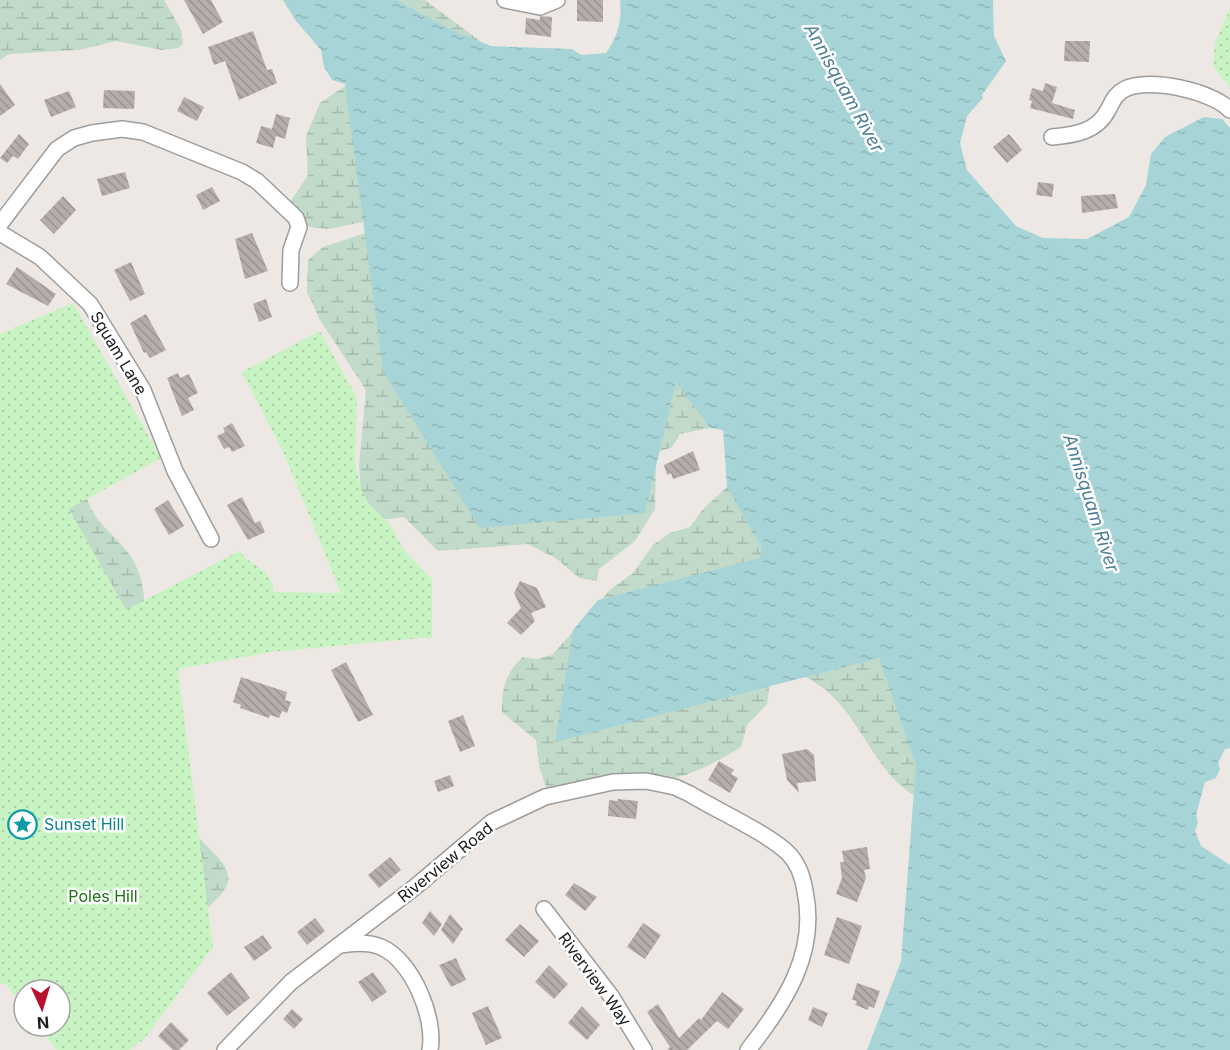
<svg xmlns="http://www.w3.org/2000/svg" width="1230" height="1050" viewBox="0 0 1230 1050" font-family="Inter,sans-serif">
	<defs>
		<pattern id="wetland-marsh" width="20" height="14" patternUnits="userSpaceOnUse" patternTransform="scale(1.5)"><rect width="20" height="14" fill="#c1daca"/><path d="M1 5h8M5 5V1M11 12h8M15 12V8" fill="none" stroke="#a5baad"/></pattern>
		<pattern id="park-dots" width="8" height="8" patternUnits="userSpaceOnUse" patternTransform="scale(1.5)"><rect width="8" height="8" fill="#c8f4c3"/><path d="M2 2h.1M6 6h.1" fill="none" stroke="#abd1a7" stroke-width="1.8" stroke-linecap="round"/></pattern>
		<pattern id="water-ripples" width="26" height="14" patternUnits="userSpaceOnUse" patternTransform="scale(1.5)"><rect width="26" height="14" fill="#a7d5d7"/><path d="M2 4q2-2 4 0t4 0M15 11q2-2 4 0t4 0" fill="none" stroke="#8fb6b8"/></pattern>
		<pattern id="building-back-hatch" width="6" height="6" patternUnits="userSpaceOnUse" patternTransform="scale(1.5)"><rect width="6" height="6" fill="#b6aca9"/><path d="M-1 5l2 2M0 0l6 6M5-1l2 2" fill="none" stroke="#9c9391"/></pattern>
	</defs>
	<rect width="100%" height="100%" fill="#ede8e3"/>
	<path fill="url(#wetland-marsh)" d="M0 0H164L181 30 183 44 178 48 162 50 116 41 79 50 9 54 0 60Z
		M310 0H425L492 50 710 428 680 434 672 447 656 453 655 509 635 541 599 569 597 581 579 578 557 559 528 544 438 551 404 517 380 520 362 506 359 465 366 390 320 320 307 292 308 260 323 247 387 226 368 221 329 229 310 227 293 214 291 201 308 175 306 136 320 103 345 86 350 88Z
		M86 481C87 488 86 498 89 504 99 529 127 543 137 568 146 589 146 617 142 638L31 534Z
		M727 487 737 496 867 653 890 665 927 731 918 798C868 770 860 703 805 677 795 673 782 672 772 671L767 704 747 725 741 747C673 791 625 788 547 790L539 766 536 740 502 712C502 688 505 673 523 657L537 659 552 655 611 589 633 573 653 545 670 533 690 527 703 509Z
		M199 838C230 869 244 879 203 911Z"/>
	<path fill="url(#park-dots)" d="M1230 8V88L1213 66 1215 43Z
		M73 303 161 458 69 509 126 610 239 551C254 570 270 565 274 592L341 593 284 454 242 372 320 331 357 398 355 463 361 489 369 504 389 523 404 550 432 579V637L271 652 178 669 213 947 145 1038 130 1050H57L38 1026H60V990H24V1008L6 984H0V334Z"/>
	<path fill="url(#water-ripples)" d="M283 0H396L456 32 491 46 572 49 581 55 606 53C618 37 622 20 620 0H993L994 36 1006 61 982 95 983 98 967 116 960 143 967 170 1016 226 1043 238 1087 239 1129 217 1146 185 1151 154 1165 137 1204 117 1222 119 1230 128V748L1225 749 1218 763 1220 769 1216 778 1205 782 1196 815 1198 823 1195 831 1201 846 1230 865V1050H867L901 961 916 765 879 658 555 742 573 630 598 600 760 558 762 548 727 487 723 430 710 428 676 382 645 513 480 528 383 371 345 84 332 80 324 67 321 50 296 21Z"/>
	<path fill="url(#building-back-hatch)" d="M184 0H211L223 22 203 34Z
		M577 0H603V22L577 21Z
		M540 16 552 17 551 37 525 34 526 18 540 20Z
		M253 31 267 70 272 69 277 83 239 100 225 61 214 65 208 47Z
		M1065 41H1090L1089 62 1064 61Z
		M1045 83 1057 87 1052 103 1075 110 1073 119 1030 108 1032 101 1029 100 1032 88 1043 91Z
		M0 84 15 105 0 116Z
		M104 90 135 91 134 109 103 108Z
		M69 91 76 107 51 117 44 100Z
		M184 97 204 107 197 121 177 111Z
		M276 114 290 118 285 139 276 136 273 148 256 143 261 126 272 129Z
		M19 134 29 144 18 159 13 156 7 163 0 158Z
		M1009 134 1022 150 1007 163 993 147Z
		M125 172 130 188 102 196 97 179Z
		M1038 182 1054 184 1052 197 1036 195Z
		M212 187 220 201 203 210 196 195Z
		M1115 194 1118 208 1082 213 1081 196Z
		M63 196 76 210 54 234 40 220Z
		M252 233 268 271 245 279 235 239Z
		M131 262 145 294 130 301 114 270Z
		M17 267 56 294 48 306 6 284Z
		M266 299 272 317 259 322 253 304Z
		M146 314 166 350 150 358 146 352 144 353 130 323Z
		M178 373 180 378 189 374 198 393 188 398 194 410 182 416 167 378Z
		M232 423 245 446 232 452 229 447 224 449 217 436 225 432 223 428Z
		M693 451 700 470 673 479 671 473 667 475 664 465Z
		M242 497 255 523 260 521 265 532 248 540 227 505Z
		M168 500 184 526 169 535 154 509Z
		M520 581 537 588 546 607 531 613 535 621 521 635 507 623 521 608 514 593Z
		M346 662 373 715 358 722 331 670Z
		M241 677 287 692 285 700 291 702 287 713 282 711 279 718 270 715 269 718 240 708 241 705 233 702Z
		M463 715 475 746 460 752 448 721Z
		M807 749 814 755 816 781 797 783 799 793 787 780 782 754Z
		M719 761 734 770 731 774 738 778 730 793 708 780Z
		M450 775 454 786 438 792 434 781Z
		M618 799 638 801 636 819 608 816 609 800 617 801Z
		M867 847 870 869 864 870 866 878 857 902 836 894 842 878 840 862H844L842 851Z
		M390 857 401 870 379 888 368 875Z
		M574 883 597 897 585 911 565 895Z
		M430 911 442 924 434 936 422 923Z
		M450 914 463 929 453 944 441 930Z
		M837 917 862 926 849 964 824 955Z
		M315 918 325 931 307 945 297 932Z
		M643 923 661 935 645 959 627 947Z
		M520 924 539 941 524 957 505 940Z
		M263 935 272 948 254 961 244 947Z
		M456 958 466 980 451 987 439 965Z
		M549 965 568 984 554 999 535 982Z
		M231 972 250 998 227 1016 207 993Z
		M373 972 387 992 372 1002 358 982Z
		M857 983 880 991 874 1008 869 1006 868 1010 855 1005 857 1001 852 1000Z
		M722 992 744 1009 728 1029 717 1021 687 1050H667L670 1047 647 1012 658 1004 679 1038 699 1018 701 1020Z
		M488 1006 502 1038 486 1045 472 1013Z
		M582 1006 600 1025 587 1040 568 1023Z
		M813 1007 828 1013 822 1027 808 1020Z
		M292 1009 303 1019 294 1029 283 1019Z
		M171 1022 189 1040 179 1050H173L158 1036Z"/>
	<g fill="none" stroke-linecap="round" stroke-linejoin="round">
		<defs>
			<path id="street" d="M505 0 540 7 557 0
				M1052 137C1074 135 1097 132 1108 110 1113 101 1115 94 1125 89 1149 77 1212 91 1230 110
				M0 224 57 149 74 138 92 133 122 129 143 132 242 172 257 181 296 218 299 227 291 250 290 283
				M0 233 40 257 90 304 143 390 175 471 211 539
				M544 909 611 996 644 1050
				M340 945C352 943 369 942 381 947 412 960 436 1018 430 1050
				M225 1050 291 982 415 887 492 822 545 797 613 782 646 781 675 787 690 794C716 810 769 834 788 853 798 863 803 878 805 891 818 953 785 1003 748 1050"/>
		</defs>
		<use href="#street" stroke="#9d9d9d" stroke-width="18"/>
		<use href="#street" stroke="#fff" stroke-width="15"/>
	</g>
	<defs>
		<symbol id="sight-ring" viewBox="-11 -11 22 22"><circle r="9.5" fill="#fff" stroke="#0f9aa8" stroke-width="1.5"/><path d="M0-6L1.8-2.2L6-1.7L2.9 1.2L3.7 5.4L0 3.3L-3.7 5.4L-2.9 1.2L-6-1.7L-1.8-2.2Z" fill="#0f9aa8"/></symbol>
	</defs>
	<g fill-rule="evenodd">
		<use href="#sight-ring" x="6" y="808" width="33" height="33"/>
	</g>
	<g text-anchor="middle" stroke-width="5" stroke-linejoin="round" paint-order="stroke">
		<g font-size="16" fill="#1c1c1c" stroke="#fff">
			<text transform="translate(119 353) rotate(59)" y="6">Squam Lane</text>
			<text transform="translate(445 862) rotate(-39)" y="6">Riverview Road</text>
			<text transform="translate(595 979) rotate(54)" y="6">Riverview Way</text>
		</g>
		<g font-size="16" fill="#0d838f" stroke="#fff" text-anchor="start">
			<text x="44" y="830">Sunset Hill</text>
		</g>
		<g font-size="16" fill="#1d7114" stroke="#fff">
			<text x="103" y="902">Poles Hill</text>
		</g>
		<g font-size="18" font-style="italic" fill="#4b7d95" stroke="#fff">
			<text transform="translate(844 88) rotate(61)" y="6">Annisquam River</text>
			<text transform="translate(1091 503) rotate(72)" y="6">Annisquam River</text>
		</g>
	</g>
	<g transform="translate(42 1008) rotate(176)"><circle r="28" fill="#ffffff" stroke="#a4a4a4" stroke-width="1.5"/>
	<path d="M0-4.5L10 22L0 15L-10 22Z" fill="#b8112f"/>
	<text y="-9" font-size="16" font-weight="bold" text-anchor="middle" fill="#1c1c1c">N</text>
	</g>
</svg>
